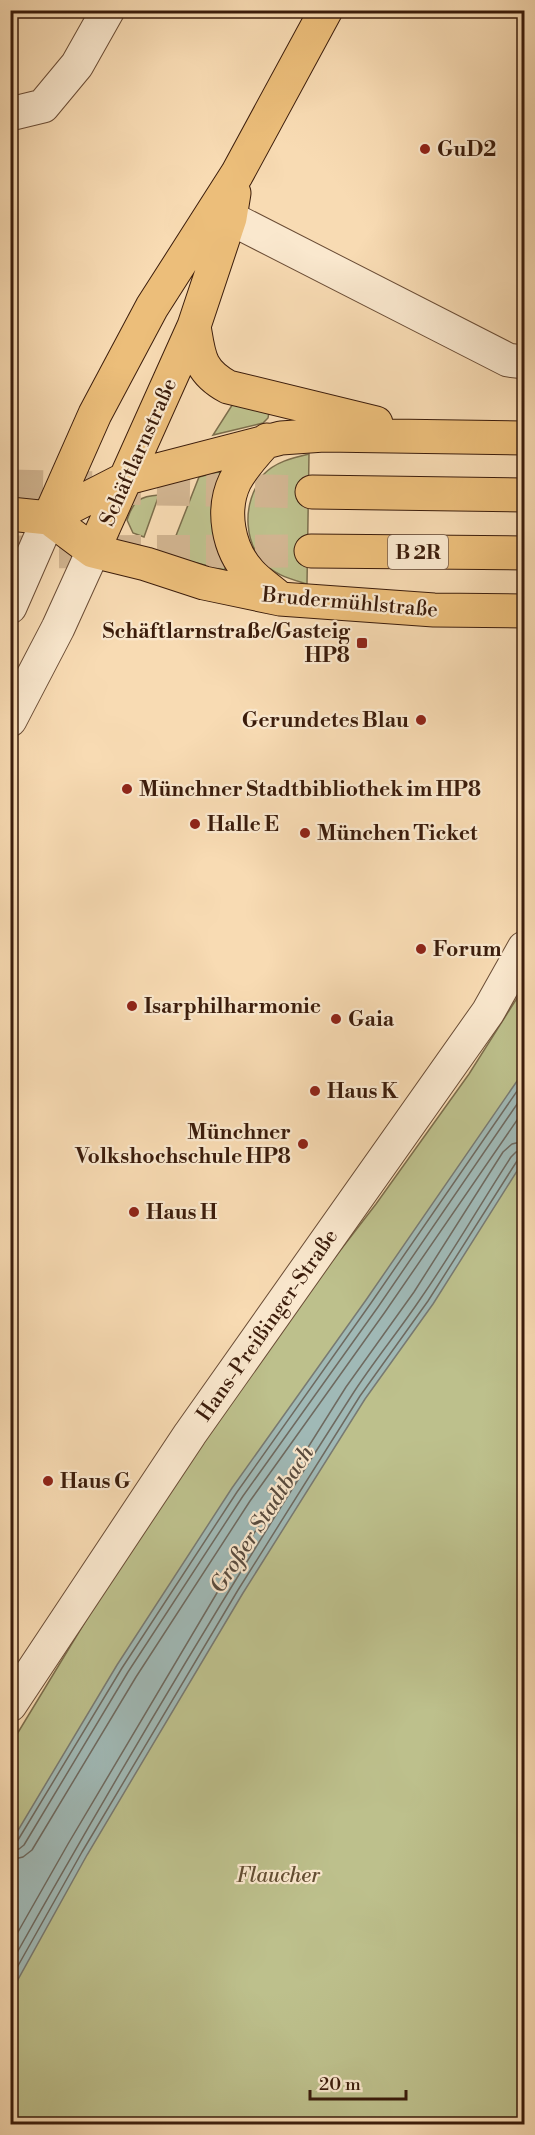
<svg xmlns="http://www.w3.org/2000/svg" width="535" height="2135" viewBox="0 0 535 2135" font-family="'Libre Bodoni',serif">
	<rect width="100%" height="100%" fill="#f8dbb3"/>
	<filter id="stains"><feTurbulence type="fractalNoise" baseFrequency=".00333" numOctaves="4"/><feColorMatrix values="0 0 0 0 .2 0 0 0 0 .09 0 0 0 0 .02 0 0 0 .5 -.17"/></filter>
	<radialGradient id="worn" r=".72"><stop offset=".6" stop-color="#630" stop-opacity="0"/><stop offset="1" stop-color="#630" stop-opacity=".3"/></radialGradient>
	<path fill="#bdc08c" stroke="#7c6e4c" stroke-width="1.5" d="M236 399 269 412 268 418 263 423 213 435Z
		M309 454 307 584C291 579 274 575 262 561 245 540 244 510 256 487 258 483 260 478 263 475 275 462 292 458 309 454Z
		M218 472 221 473 225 570 168 556 199 477Z
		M159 495 144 537 133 533 127 520C133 501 140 496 159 495Z
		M524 987V2124H11V1744L125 1556 268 1344 376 1204 469 1074Z"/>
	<path fill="#a0b9b6" stroke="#787a72" stroke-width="1.5" d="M524 1071V1160L433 1304 365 1399 243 1593 87 1855 11 1992V1842L117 1665 232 1488 366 1300Z"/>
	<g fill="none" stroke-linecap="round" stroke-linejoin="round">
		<path stroke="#6e6a60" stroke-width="1.5" d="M10 1843 18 1840 122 1668 237 1492 371 1303 524 1081
			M10 1851 19 1849 24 1845 128 1672 243 1496 378 1307 524 1094
			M10 1860 23 1857 32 1850 136 1677 250 1501 385 1312 524 1110
			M10 1946 68 1844 224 1581 346 1387 414 1292 503 1152 512 1144 524 1141
			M10 1965C119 1771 232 1581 352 1395 373 1362 399 1331 421 1298 453 1252 481 1203 511 1157L516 1152 524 1150
			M10 1980 82 1852 238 1590 360 1396 428 1301 517 1161 524 1158"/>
		<path stroke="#d2b591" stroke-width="33" stroke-dasharray="33 16" stroke-linecap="butt" d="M10 486 312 492
			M10 552 311 551"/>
		<defs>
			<path id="minor" d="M10 114 43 106 77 65 108 10
				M230 218 508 360 524 362
				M10 607 49 518
				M10 720 58 628 93 551
				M10 1705 190 1434 488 1012 524 948"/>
			<path id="major" d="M194 326C199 356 199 371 228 387L376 423
				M267 440C256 452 243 466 235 481 221 510 228 549 250 573 258 582 269 589 278 597
				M10 514 49 518 93 551 146 564 204 583 280 599 434 610 524 611
				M49 518 95 414 152 307 237 174 326 10
				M49 518 127 478 281 438 324 435 524 438
				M93 551 194 326 230 218 234 193"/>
			<path id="highway" d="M312 492 524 495
				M311 551 524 553"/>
		</defs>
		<use href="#minor" stroke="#6a4c35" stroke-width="35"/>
		<use href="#major" stroke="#3b1c0b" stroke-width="35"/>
		<use href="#highway" stroke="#3b1c0b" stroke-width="35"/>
		<use href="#minor" stroke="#fae8ce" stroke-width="33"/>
		<use href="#major" stroke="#ecbe7a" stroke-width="33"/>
		<use href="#highway" stroke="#ecbe7a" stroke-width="33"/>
	</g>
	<g fill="#8f2418" stroke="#fae8ce" stroke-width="2">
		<circle cx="425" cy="149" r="6"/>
		<rect x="356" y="637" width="12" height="12" rx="3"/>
		<circle cx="421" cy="720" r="6"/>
		<circle cx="127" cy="789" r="6"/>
		<circle cx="195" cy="824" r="6"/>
		<circle cx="305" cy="833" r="6"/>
		<circle cx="421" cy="949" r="6"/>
		<circle cx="132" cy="1006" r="6"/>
		<circle cx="336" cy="1019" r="6"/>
		<circle cx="315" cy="1091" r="6"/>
		<circle cx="303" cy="1144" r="6"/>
		<circle cx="134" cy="1212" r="6"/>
		<circle cx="48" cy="1481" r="6"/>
	</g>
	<g text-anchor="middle" stroke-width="4.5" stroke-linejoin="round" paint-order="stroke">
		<rect fill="#fae8ce" stroke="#745946" stroke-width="1.5" x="388" y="535" width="60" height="34" rx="4.5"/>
		<g font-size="20" font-weight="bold" fill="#3b1c0b">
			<text x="418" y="559">B 2R</text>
		</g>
		<g font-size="21" font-weight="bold" fill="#3b1c0b" stroke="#fae8ce" text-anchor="start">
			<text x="437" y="156">GuD2</text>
			<text x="350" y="638" text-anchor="end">Schäftlarnstraße/Gasteig<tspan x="350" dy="24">HP8</tspan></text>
			<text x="409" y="727" text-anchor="end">Gerundetes Blau</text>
			<text x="139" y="796">Münchner Stadtbibliothek im HP8</text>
			<text x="207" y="831">Halle E</text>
			<text x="317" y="840">München Ticket</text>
			<text x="433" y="956">Forum</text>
			<text x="144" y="1013">Isarphilharmonie</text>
			<text x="348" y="1026">Gaia</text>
			<text x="327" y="1098">Haus K</text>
			<text x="291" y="1139" text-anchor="end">Münchner<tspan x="291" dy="24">Volkshochschule HP8</tspan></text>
			<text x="146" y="1219">Haus H</text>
			<text x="60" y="1488">Haus G</text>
		</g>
		<g font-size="21" fill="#3b1c0b" stroke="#fae8ce">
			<text transform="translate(138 452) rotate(-66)" y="7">Schäftlarnstraße</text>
			<text transform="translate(350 602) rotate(5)" y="7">Brudermühlstraße</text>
			<text transform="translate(267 1325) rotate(-55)" y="7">Hans-Preißinger-Straße</text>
		</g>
		<g font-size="21" font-style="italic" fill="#624d32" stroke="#fae8ce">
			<text x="278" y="1882">Flaucher</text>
		</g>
		<g font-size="22" font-style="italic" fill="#594b3e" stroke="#fae8ce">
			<text transform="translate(261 1519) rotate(-57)" y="8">Großer Stadtbach</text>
		</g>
	</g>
	<rect width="535" height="2135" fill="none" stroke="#f8dbb3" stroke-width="36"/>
	<rect x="12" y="12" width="511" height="2111" fill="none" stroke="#3b1c0b" stroke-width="3"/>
	<rect x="18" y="18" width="499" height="2099" fill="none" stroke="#3b1c0b" stroke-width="1.5"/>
	<path d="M310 2090v9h96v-9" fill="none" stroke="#3b1c0b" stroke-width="3"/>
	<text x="319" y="2090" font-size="18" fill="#3b1c0b" stroke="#fae8ce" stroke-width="4.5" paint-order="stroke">20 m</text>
	<rect width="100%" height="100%" filter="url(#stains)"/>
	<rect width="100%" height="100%" fill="url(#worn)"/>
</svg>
